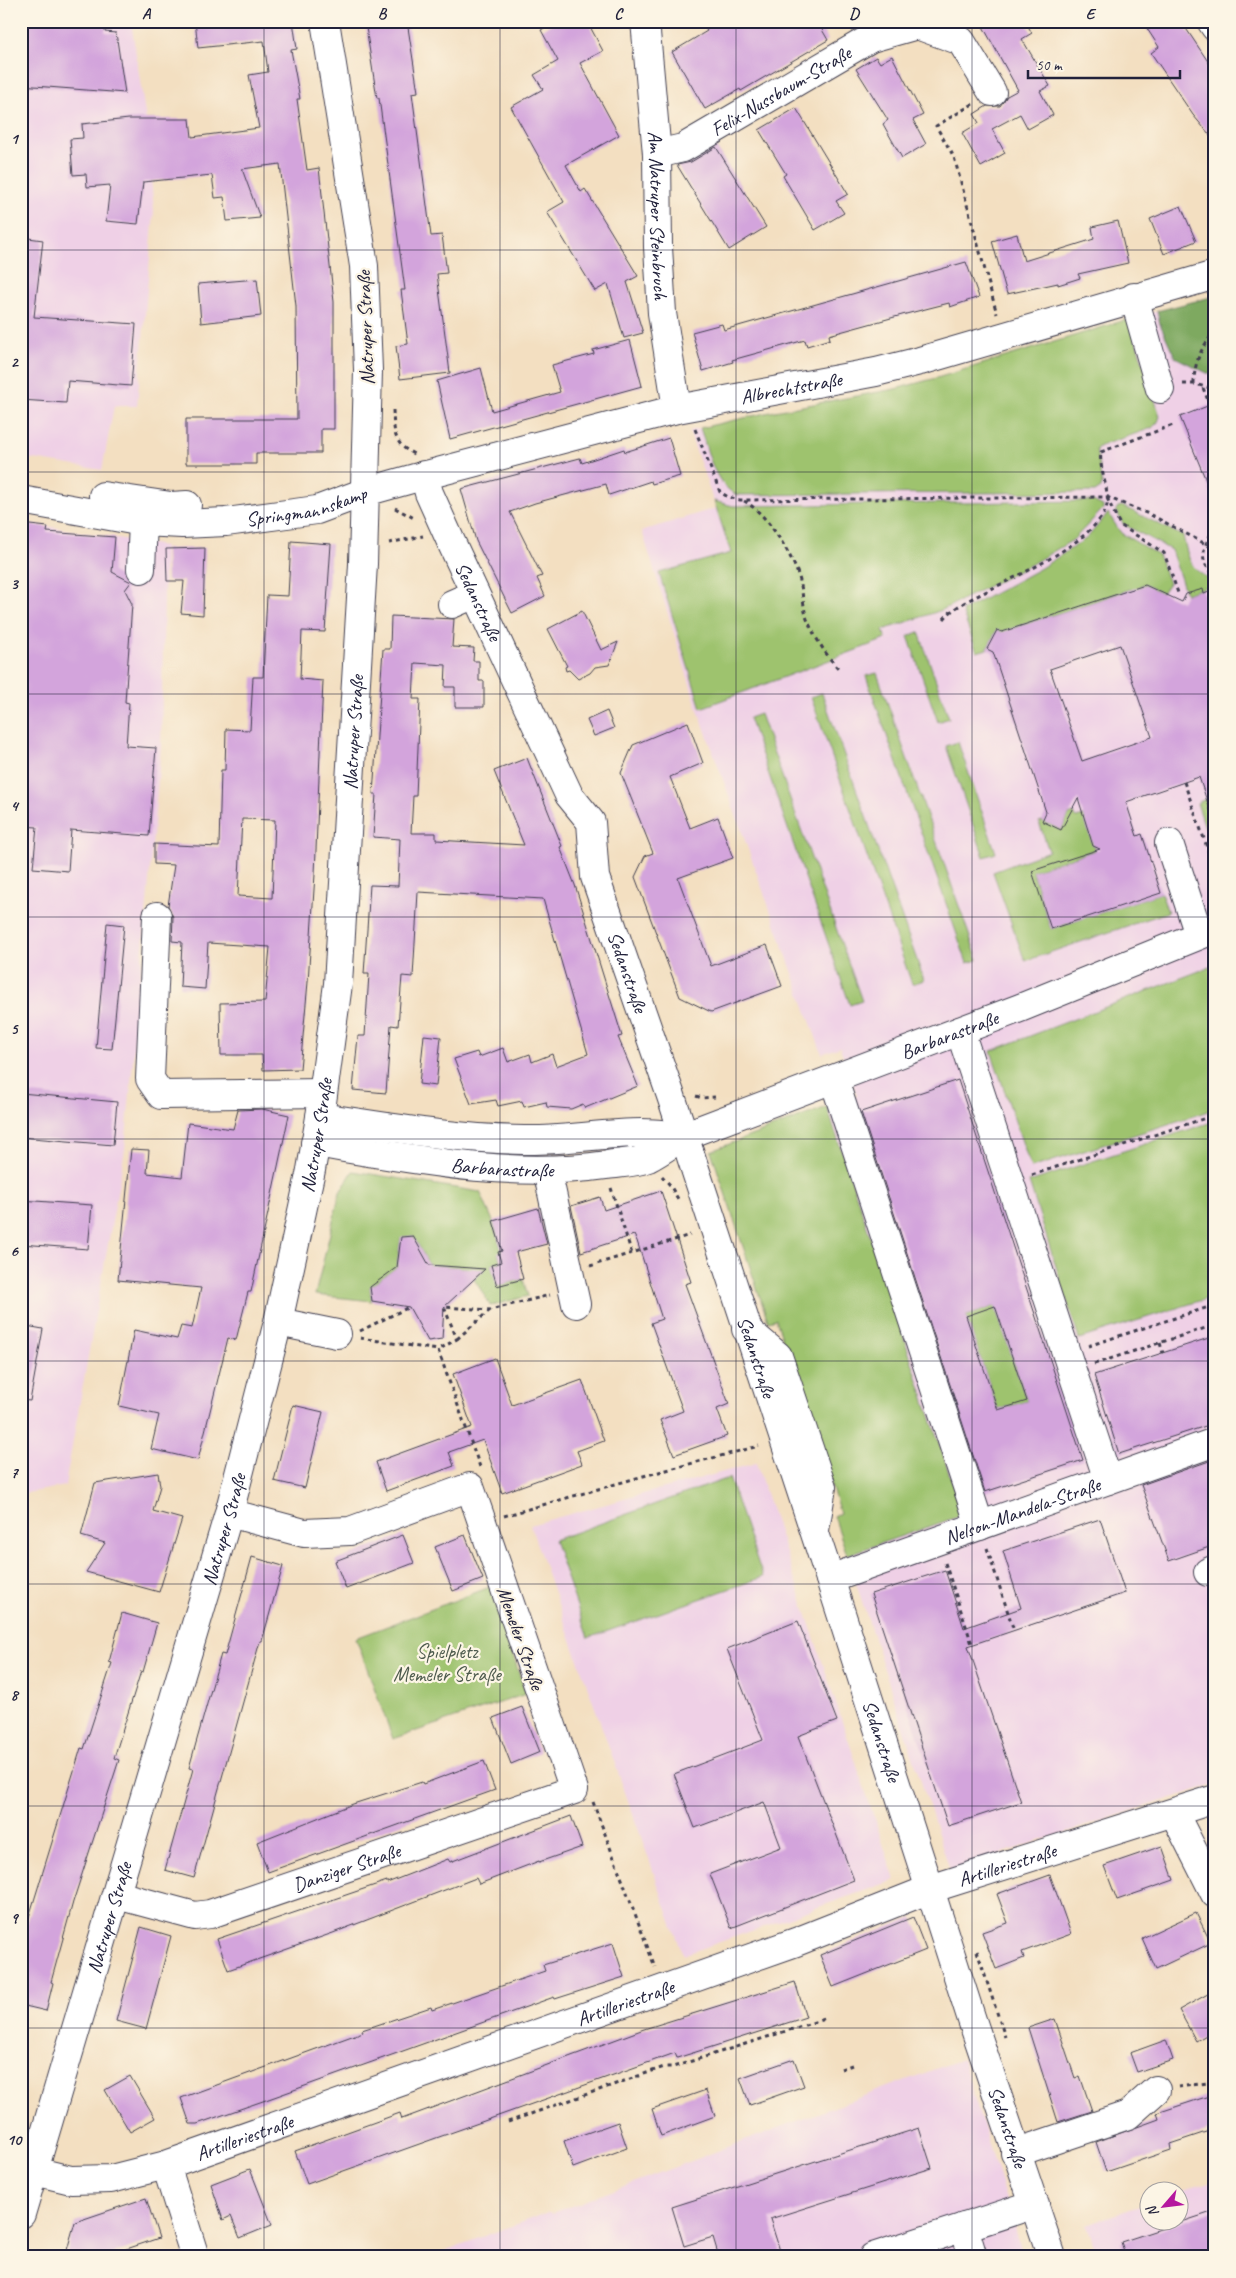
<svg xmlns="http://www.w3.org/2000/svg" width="1236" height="2278" viewBox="0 0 1236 2278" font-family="Caveat,sans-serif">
	<rect width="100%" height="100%" fill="#fcf5e5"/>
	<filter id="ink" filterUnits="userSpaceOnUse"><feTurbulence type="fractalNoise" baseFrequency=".02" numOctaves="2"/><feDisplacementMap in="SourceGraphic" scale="10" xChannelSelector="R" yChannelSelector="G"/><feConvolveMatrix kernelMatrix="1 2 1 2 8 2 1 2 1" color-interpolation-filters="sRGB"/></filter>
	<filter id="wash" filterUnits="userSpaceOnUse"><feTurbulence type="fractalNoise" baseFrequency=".0096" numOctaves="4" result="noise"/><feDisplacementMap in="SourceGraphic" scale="20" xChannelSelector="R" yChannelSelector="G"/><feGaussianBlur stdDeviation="1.12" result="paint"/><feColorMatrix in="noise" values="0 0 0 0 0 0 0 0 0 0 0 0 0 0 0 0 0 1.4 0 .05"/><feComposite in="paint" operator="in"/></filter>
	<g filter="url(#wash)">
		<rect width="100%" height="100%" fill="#f3dfc1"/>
		<path fill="#efd0e6" d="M21 21H131L146 120 154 212 137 406H114L102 470 21 457Z
			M1215 296V1784L950 1870 834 1516 840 1513 776 1319 768 1321 711 1151 857 1096 840 1047 822 1054 698 710 642 531 716 508 689 431 775 411 895 389 940 377 1129 319Z
			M21 522 165 546 161 746 125 1149 65 1486 21 1494Z
			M756 1463 895 1880 683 1955 530 1525Z
			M962 2059 1024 2257H428L549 2212 553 2213Z
			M1215 2180V2257H1098L1087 2224 1148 2203V2220H1178L1179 2192Z"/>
		<path fill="#9ec36e" stroke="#607254" d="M1129 319 1160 416 1158 422 1152 428 1100 446 1096 449 1102 484 1101 488 1095 492 737 495C713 484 708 450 700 428L775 411 895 389 940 377Z
			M714 501 733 506 1093 501 1103 506V509L1073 540 1030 565 942 610 883 630 886 639 701 708 659 573 731 553Z
			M1122 506 1183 536C1189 561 1190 570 1214 581L1215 584 1186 594 1171 550 1123 524 1116 510 1118 507Z
			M1108 513 1121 533 1158 555 1169 583 1162 593 1142 584 1138 592 1133 594 1131 589 1012 629 1008 635 997 630 987 649 977 652 962 611 1041 568 1087 538Z
			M919 632 949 718 938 722 908 636Z
			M877 673 978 960 967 963 866 676Z
			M822 693 924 980 912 984 811 697Z
			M760 714 862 1001 850 1005 749 718Z
			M958 742 996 853 984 857 946 746Z
			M1208 798 1215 818V857L1197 803Z
			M1074 813 1076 818 1084 816 1095 850 1032 871 1051 929 1161 893 1168 912 1025 961 993 872 1049 851 1039 822 1043 821 1061 830 1069 815Z
			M1215 965V1078L1212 1080 1215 1089V1109L1031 1168 991 1051Z
			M827 1107 963 1515 847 1555 834 1516 840 1513 776 1319 768 1321 711 1151Z
			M1215 1121V1296L1079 1339 1029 1182Z
			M353 1171 480 1192 493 1221 502 1251 498 1253 501 1262 491 1265 498 1286 523 1279 528 1296 491 1306 467 1268 429 1265 413 1236 401 1238 397 1267 370 1287 372 1301 315 1295 340 1192Z
			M995 1306 1027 1401 998 1410 966 1316Z
			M729 1478 763 1577 588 1638 554 1540Z
			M490 1587 526 1694 393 1739 356 1638Z"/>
		<path fill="#7ea961" stroke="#50664e" d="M1215 296V374L1207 373 1175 357 1160 324 1157 311Z"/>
		<g id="blocks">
			<path fill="#d3a4dc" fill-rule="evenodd" d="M21 21H106L105 32 116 33 125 93 21 85Z
				M195 21H293L297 49 291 50 300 99H297L307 170 319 168 334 302V429H321V453H256V464H186V419H297L296 306 280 164 242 169 260 218 227 221 224 197 215 198 212 175 143 182 138 224 106 221 110 185 87 187 86 174 73 175 70 139 83 138 82 124 129 119H190L192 137 259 128 249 75 268 72 264 41 198 48Z
				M365 21H407L418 92 412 93 431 236 442 235 447 273 437 274 450 373 400 379 396 346 408 344 401 290H405L379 98H377Z
				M556 21H587L603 51 580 63 619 135 566 165 581 192 585 189 638 276 627 282 643 333 624 338 608 284 595 291 547 212 564 202 511 107 543 89 534 75 558 61 541 30Z
				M701 21H817L828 40 741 91 740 89 705 109 672 52 707 31Z
				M980 21H1025L1032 33 1022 39 1050 86 1040 91 1053 115 1028 129 1020 114 992 129 1005 153 981 167 962 133 979 123 974 114 987 106H1000L1007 96 1018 90Z
				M1142 21H1181L1215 72V141L1193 115 1151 53 1159 47Z
				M892 56 923 115 913 120 926 144 902 158 883 124 888 120 856 69 876 57 880 63Z
				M796 108 848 194 836 201 844 213 815 230 783 176 786 174 759 130Z
				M716 147 766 227 729 250 677 165 691 162Z
				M1181 206 1196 241 1164 254 1150 219Z
				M1118 221 1128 263 1078 274 1080 278 1058 285V283L1007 294 992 241 1017 234 1024 261 1094 239 1092 227Z
				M21 237 43 240 34 317 136 324 131 386 68 381 66 403 21 400Z
				M966 262 979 297 950 307 949 303 902 315 829 335 830 339 807 346 805 340 732 360 733 362 703 371 692 332 722 324 724 330Z
				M257 279 261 316 201 323 198 284Z
				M630 340 642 386 450 439 437 381 481 368 492 411 560 392 552 365 594 354 593 350Z
				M1215 403V500H1214L1180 417Z
				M669 438 680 476 652 484 651 481 609 495 606 484 535 503 510 512 542 576 537 578 545 596 512 613 476 541 461 489 580 458 582 463 624 449 625 452Z
				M21 524 48 527 47 532 115 537 112 572 131 582 125 590 132 604 125 702 129 703 126 746 156 748 149 836 71 830 68 871 33 868 37 827 21 826Z
				M291 541 331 544 325 632 302 631 300 679 323 681 315 874 308 982 300 1069 263 1070 262 1055H221L220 1003 265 1002 270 947 208 943 205 989 180 987 182 942 172 941 173 917 168 906 174 865 154 864V844L219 847 221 770H225L226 729 250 730 253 677H263L267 595 288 596ZM242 819 275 820 272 898 238 896Z
				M205 548 203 615 181 613 184 581H167L166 549Z
				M1145 585 1182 602 1186 594 1203 589 1204 594 1209 592 1211 598 1215 600V815L1212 816 1199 777 1126 802 1137 836 1142 834 1161 893 1051 929 1032 871 1100 849 1093 846 1078 798 1061 830 1042 821 1046 812 993 652 987 649 997 630 1002 632ZM1120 645 1152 737 1082 761 1050 669Z
				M582 611 601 650 618 642 609 665 595 667 590 673 578 679 569 670 566 671 565 667 567 666 548 629Z
				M391 616 454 619 452 647 474 648 473 661H479V681H484V707H455V687H445L446 665 415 663 413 699H420L416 796H413L411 833H436V840L524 845 494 771 527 758 562 846 560 847 575 885 622 1036 618 1037 638 1086 585 1108 583 1104 571 1109 547 1107 546 1102 524 1107 522 1101 498 1106 496 1100 471 1104 454 1059 477 1052 479 1057 503 1048 508 1062 530 1054 532 1062 552 1054 556 1066 588 1054 543 899 418 892 413 977 402 976 398 1026 391 1025 386 1093 353 1090 358 1036H365L369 974H364L370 885 398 886 400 839 373 837 376 794H373L383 649H390Z
				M607 711 614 728 594 736 587 720Z
				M688 722 703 763 670 777 690 828 718 817 733 858 678 878 711 966 767 945 782 986 711 1012 680 997 635 877 645 856 653 853 621 773 633 745Z
				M107 923 124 925 112 1049 96 1048Z
				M424 1035 441 1037 436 1086 419 1084Z
				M958 1080 1083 1460 985 1492 861 1112ZM995 1306 1027 1401 998 1410 966 1316Z
				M21 1093 117 1102 113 1145 21 1137Z
				M262 1109 289 1115 251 1292H248L236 1340 228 1338 198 1460 151 1449 159 1415 119 1406 134 1330 177 1339 181 1326 192 1328 201 1288 118 1280 131 1149 149 1150 147 1173 182 1177 188 1123 233 1129 238 1110Z
				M661 1191 691 1282 685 1284 729 1404 717 1409 727 1436 674 1455 660 1420 683 1411 651 1323 662 1319 637 1241 634 1235 581 1252 571 1206 600 1197 604 1210Z
				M21 1200 92 1205 88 1249 21 1244Z
				M538 1208 547 1244 516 1252 523 1279 497 1286 491 1265 501 1262 498 1252 502 1251 493 1221Z
				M413 1236 429 1265 485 1269 444 1307 442 1339 428 1341 409 1307 372 1301 370 1287 397 1267 401 1237Z
				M21 1325 43 1329 30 1401 21 1400Z
				M1215 1336V1423L1119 1454 1094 1375Z
				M495 1358 512 1405 582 1380 604 1441 577 1451 582 1464 502 1493 483 1440 449 1452 454 1466 386 1491 376 1462 472 1427 453 1374Z
				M293 1405 323 1412 305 1488 274 1481Z
				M1215 1459V1545L1169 1561 1141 1485Z
				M158 1473 160 1486 153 1511 182 1519 159 1592 86 1572 105 1543 81 1536 95 1483Z
				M1100 1519 1125 1593 968 1646 1021 1802 948 1826 871 1594 945 1570 964 1628 1021 1608 1003 1551Z
				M403 1535 414 1563 346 1589 335 1561Z
				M465 1535 483 1579 453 1591 435 1547Z
				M252 1557 283 1566 262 1641H260L194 1878 165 1870 193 1769 189 1768 221 1654 225 1655Z
				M122 1613 157 1623 143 1672 141 1671 114 1758 119 1760 73 1902 51 1982 53 1983 46 2011 21 2005V1943L81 1748 84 1749 112 1663 109 1662Z
				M798 1621 837 1721 798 1736 854 1880 731 1928 710 1874 781 1847 764 1802 695 1828 674 1774 763 1740 727 1649Z
				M522 1707 540 1752 511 1764 493 1718Z
				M484 1761 495 1790 268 1872 257 1842 353 1804 422 1782 423 1784Z
				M571 1816 582 1847 539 1862V1861L479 1884 476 1878 333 1933 228 1970 217 1939 387 1881V1883L448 1859 450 1862Z
				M1162 1846 1174 1880 1117 1900 1104 1866Z
				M1050 1875 1071 1934 1022 1952 1024 1958 996 1969 982 1932 1008 1923 997 1894Z
				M1196 1913 1211 1943 1156 1969 1142 1938Z
				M913 1917 926 1950 833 1987 820 1955Z
				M141 1927 171 1936 146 2029 116 2021Z
				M613 1943 624 1977 555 1999 554 1997 263 2101 197 2124H190L181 2098 363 2032 362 2030 431 2007 432 2010 545 1971 543 1965Z
				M795 1982 806 2017 677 2058 675 2053 307 2184 295 2151 400 2113 402 2119 644 2029Z
				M1215 1990V2030L1196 2041 1179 2010Z
				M1055 2019 1075 2078 1080 2076 1092 2111 1058 2122 1028 2028Z
				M1166 2040 1173 2060 1137 2072 1130 2053Z
				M794 2059 804 2086 750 2105 740 2078Z
				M130 2076 155 2118 130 2132 105 2090Z
				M706 2090 715 2116 661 2136 652 2109Z
				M1215 2094V2129L1170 2144 1171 2150 1106 2172 1096 2142 1159 2119 1157 2113Z
				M618 2122 627 2148 573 2168 564 2141Z
				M919 2128 932 2168 770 2219 781 2254 771 2257H719L713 2237 684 2246 672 2207Z
				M250 2169 272 2225 240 2238 231 2216 223 2220 211 2184Z
				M146 2198 159 2238 103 2257H65L75 2222Z
				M1215 2211V2257H1126L1121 2242Z"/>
		</g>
	</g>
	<g filter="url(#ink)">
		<use href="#blocks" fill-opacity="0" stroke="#413e4f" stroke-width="1"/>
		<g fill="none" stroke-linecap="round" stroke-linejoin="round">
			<defs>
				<g id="minor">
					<path id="s1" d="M645 21 657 154 658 247 662 313 677 409"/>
					<path d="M1211 21 1215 27"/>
					<path id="s2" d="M657 154 683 148 871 38 917 25 961 41 992 92"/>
					<path d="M1134 297 1160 389"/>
					<path id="s3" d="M424 475 429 493 452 544 569 795 591 822 595 877 671 1096 830 1579 972 2020 1052 2257"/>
					<path d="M103 496 171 506 187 505"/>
					<path id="s4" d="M21 500 143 522 182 524 226 522 317 510 365 492 415 478 677 409 876 372 920 361 1215 275"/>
					<path d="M141 569 143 522"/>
					<path d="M452 604 475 594"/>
					<path d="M1169 843 1199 935"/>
					<path d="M157 916 150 1079 161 1095 323 1093"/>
					<path d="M960 1031 1108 1480"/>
					<path d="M834 1080 980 1526"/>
					<path d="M320 1117C388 1127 455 1139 524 1140 563 1141 602 1133 642 1133 655 1133 670 1135 683 1136"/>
					<path id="s5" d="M315 1143C412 1159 509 1179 607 1165 619 1163 636 1163 648 1158 660 1152 672 1143 683 1136L1020 1008 1215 929"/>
					<path d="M547 1170 576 1304"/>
					<path d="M278 1322 337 1334"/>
					<path d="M746 1329 778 1356 822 1487 815 1530"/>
					<path d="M1208 1572 1215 1569"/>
					<path id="s6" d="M830 1579 1215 1442"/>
					<path d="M1174 1813 1215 1894"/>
					<path id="s7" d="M117 1895 195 1916 210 1914 574 1790 470 1487 350 1531 304 1533 229 1513"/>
					<path d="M1015 2153 1128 2115 1156 2090"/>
					<path d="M166 2165 195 2257"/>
					<path id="s8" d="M34 2171 71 2180 111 2179 166 2165 796 1942 930 1889 1215 1799"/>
					<path id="s9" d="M21 2214 229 1513 278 1322 311 1170 320 1117 338 984 363 564 368 370 364 266 325 21"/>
					<path d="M964 2227 973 2257"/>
					<path d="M873 2257 1035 2204"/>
				</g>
			</defs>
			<use href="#minor" stroke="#413e4f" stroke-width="30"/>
			<path stroke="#413e4f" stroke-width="3" stroke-dasharray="4 4" stroke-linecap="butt" d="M973 104 936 126 954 157 997 314
				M1183 384H1194L1215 389
				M1194 384C1194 362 1201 348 1215 331
				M1203 388 1210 405
				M393 410C394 431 393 444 414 454
				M695 429 720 492 728 497 740 500 1107 497 1151 515 1215 549
				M1107 498 1120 525 1164 553 1178 593
				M744 501C766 512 794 557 800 581 803 593 803 607 807 619 814 636 827 657 840 670
				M395 508 414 518
				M1215 527C1205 544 1195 560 1215 575
				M389 543 423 536
				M944 619C955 605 974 598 989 590 1020 575 1089 543 1105 511 1113 494 1098 471 1101 452L1173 425
				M1184 782 1215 870
				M696 1096 702 1098 715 1097
				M1032 1175 1215 1115
				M662 1176 670 1185 678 1199
				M611 1188 632 1254
				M590 1266 690 1235
				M1212 1326 1215 1334
				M360 1331 409 1307
				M360 1338 438 1350
				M457 1339 490 1310
				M1160 1343 1163 1353
				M1088 1346 1215 1305
				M1094 1364 1215 1325
				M480 1467 438 1350 457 1339 444 1307 490 1310 550 1295
				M504 1516 647 1475 759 1446
				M987 1548 1014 1631
				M945 1563 972 1644
				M593 1802 655 1967
				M977 1951 1005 2037
				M841 2069 852 2065
				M1178 2087 1215 2082
				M508 2122 664 2067H673L824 2019"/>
			<use href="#minor" stroke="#fff" stroke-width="28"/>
		</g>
	</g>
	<path fill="none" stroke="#22223b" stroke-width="1" stroke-opacity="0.55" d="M264 21V2257M500 21V2257M736 21V2257M972 21V2257M21 250H1215M21 472H1215M21 694H1215M21 917H1215M21 1139H1215M21 1361H1215M21 1584H1215M21 1806H1215M21 2028H1215"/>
	<g text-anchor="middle" stroke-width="4.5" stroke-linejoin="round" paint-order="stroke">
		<g font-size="20" fill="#22223b" stroke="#fcf5e5">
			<text dy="7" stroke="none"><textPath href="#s2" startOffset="140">Felix-Nussbaum-Straße</textPath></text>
			<text dy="7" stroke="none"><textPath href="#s1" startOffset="195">Am Natruper Steinbruch</textPath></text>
			<text transform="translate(365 328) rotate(-92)" y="7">Natruper Straße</text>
			<text dy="7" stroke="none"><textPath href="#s4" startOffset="789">Albrechtstraße</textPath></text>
			<text dy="7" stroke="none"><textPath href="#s4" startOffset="289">Springmannskamp</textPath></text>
			<text dy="7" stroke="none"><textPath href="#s3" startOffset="138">Sedanstraße</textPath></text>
			<text dy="7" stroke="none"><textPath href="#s9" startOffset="1524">Natruper Straße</textPath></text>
			<text dy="7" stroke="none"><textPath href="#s3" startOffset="542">Sedanstraße</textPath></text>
			<text dy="7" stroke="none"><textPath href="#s5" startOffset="662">Barbarastraße</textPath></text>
			<text dy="7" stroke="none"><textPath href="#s9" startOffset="1119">Natruper Straße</textPath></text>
			<text dy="7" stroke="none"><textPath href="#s5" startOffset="189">Barbarastraße</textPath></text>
			<text dy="7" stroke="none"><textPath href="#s3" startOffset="948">Sedanstraße</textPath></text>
			<text dy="7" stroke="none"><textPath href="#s6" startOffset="204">Nelson-Mandela-Straße</textPath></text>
			<text dy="7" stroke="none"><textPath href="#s9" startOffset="714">Natruper Straße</textPath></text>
			<text transform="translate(521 1638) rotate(71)" y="7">Memeler Straße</text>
			<text dy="7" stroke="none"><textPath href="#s3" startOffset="1352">Sedanstraße</textPath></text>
			<text dy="7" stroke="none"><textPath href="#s8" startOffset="1028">Artilleriestraße</textPath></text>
			<text dy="7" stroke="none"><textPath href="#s7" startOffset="240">Danziger Straße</textPath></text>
			<text dy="7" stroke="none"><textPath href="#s9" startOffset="309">Natruper Straße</textPath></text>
			<text dy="7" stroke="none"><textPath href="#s8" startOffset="622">Artilleriestraße</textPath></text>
			<text dy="7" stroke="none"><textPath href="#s3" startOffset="1758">Sedanstraße</textPath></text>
			<text dy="7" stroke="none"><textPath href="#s8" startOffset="218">Artilleriestraße</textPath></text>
		</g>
		<g font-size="20" fill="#4d5a4d" stroke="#fcf5e5">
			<text x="447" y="1658">Spielpletz<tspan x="447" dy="23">Memeler Straße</tspan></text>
		</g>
	</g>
	<rect width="1236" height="2278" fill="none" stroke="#fcf5e5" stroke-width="55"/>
	<g transform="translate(1164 2206) rotate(242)"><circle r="24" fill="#fcf5e5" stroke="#a5a1a1"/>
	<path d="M0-4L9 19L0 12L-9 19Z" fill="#b5179e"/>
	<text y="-8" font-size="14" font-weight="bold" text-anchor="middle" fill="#22223b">N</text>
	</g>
	<path d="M1028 70v8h152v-8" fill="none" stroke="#22223b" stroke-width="2.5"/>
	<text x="1036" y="70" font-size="15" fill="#22223b" stroke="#fcf5e5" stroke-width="4" paint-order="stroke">50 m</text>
	<rect x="28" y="28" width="1180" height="2222" fill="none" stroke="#22223b" stroke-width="2"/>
	<g font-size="16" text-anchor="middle" font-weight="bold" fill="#22223b">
		<text x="146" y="19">A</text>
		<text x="382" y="19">B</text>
		<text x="618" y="19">C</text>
		<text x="854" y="19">D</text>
		<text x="1090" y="19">E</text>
		<text x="14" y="144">1</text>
		<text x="14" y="367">2</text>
		<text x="14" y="589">3</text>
		<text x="14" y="811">4</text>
		<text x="14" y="1034">5</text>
		<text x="14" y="1256">6</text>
		<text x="14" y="1478">7</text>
		<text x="14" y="1700">8</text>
		<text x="14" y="1923">9</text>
		<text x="14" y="2145">10</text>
	</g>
</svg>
